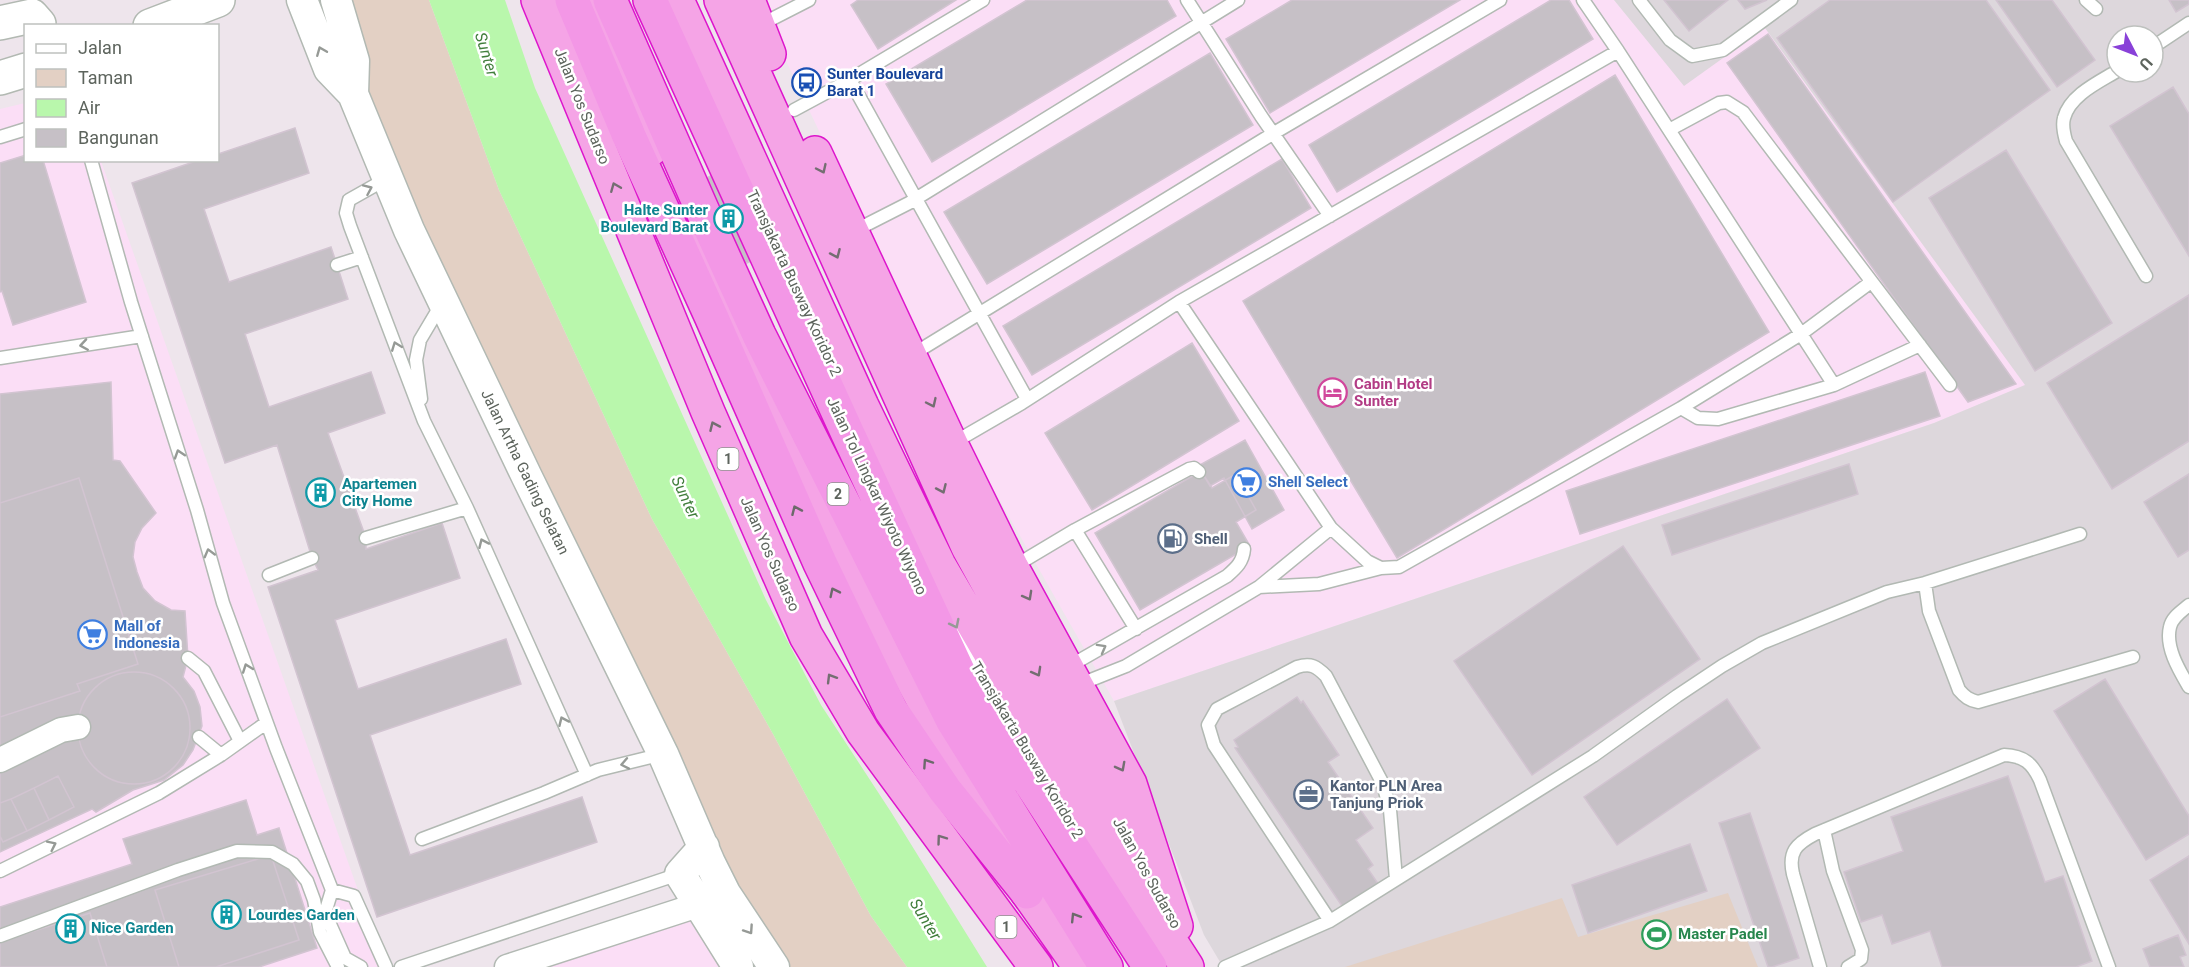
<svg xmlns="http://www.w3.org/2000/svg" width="2189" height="967" viewBox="0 0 2189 967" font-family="Roboto,sans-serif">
	<rect width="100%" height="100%" fill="#eee5ec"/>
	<path fill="#fbdef6" d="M763 0H1614L1684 85 1765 28 2026 385 1934 423 1114 701 958 427 772 31Z
		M25 103 26 160 101 161 385 967H0V109Z
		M698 905 740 967H507Z"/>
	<path fill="#ddd7dc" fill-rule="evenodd" d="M1614 0H2189V967H1223L1204 935 1114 701 1934 423 2025 385 1765 28 1684 86ZM2117 36H2153V72H2117Z"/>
	<path fill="#e3d0c4" d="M336 0H429L499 190 652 519 773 734 871 916 907 967H774L353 94Z
		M1728 893 1758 967H1345L1562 898 1578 937Z"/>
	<path fill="#b9f7ac" d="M429 0H505L535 88 766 600 821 705 891 812 987 967H907L871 916 773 734 652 519 499 190Z"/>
	<path fill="#c6c0c6" stroke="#d2c4d1" stroke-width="1.5" d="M858 0H956L878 49 851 5Z
		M1027 0H1167L1176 16 932 162 886 84Z
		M1292 0H1460L1270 113 1226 39Z
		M1551 0H1569L1593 39 1337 192 1309 145Z
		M1664 0H1728L1689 31Z
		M1738 0H1767L1745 9Z
		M1830 0H1986L2050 90 1893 202 1777 38Z
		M1996 0H2052L2095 60 2057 87Z
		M2169 0H2189V4L2176 12Z
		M1768 34 2016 384 1968 402 1727 63Z
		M1210 53 1253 125 987 284 944 212Z
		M1615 75 1769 332 1397 558 1243 301Z
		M2173 87 2189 114V256L2110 126Z
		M295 128 309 173 204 209 229 282 331 247 337 265 348 299 245 334 269 407 371 372 385 413 328 433 366 538V549L442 523 460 578 335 620 358 689 506 639 521 684 370 735 410 855 582 797 597 842 377 917 268 587 318 570 312 558 277 445 225 463 132 183 199 160H218V154Z
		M2006 150 2112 323 2035 371 1929 198Z
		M26 155V160H43L86 302 13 325 2 291 0 292V163Z
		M1282 159 1311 208 1032 375 1003 326Z
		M723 170 763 256 735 268 696 183Z
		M2189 295V441L2112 489 2047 383Z
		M1192 343 1239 421 1092 510 1045 433Z
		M1925 372 1940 416 1580 534 1566 491Z
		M111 382 113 460 120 461 156 513 142 528 135 542 133 557 137 572 143 588 155 601 171 610 185 611 188 658 183 677 194 691 200 707 202 726 193 750 183 765 164 780 133 790 96 812 92 809 0 852V394Z
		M1245 440 1284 510 1252 529 1224 478 1210 486 1198 466Z
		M1849 464 1858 494 1672 555 1662 525Z
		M1201 471 1212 488 1236 474 1256 510 1236 522 1250 546 1140 610 1095 533Z
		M2189 474V550L2178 557 2144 502Z
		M79 478 138 664 77 684 80 691 0 717V503Z
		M1623 546 1700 659 1532 775 1454 661Z
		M78 728a56 56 0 1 1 112 0a56 56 0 1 1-112 0Z
		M2105 679 2189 816V834L2146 860 2054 711Z
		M1297 697 1301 703 1303 701 1339 755 1328 762 1373 828 1356 840 1373 865 1368 869 1379 885 1344 909 1235 748 1238 747 1234 740Z
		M1727 699 1760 748 1617 845 1584 797Z
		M58 776 74 807 49 820 34 788Z
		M2008 776 2045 882 2063 876 2092 961 2076 967H1942L1930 931 1892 944 1882 915 1861 922 1844 872 1903 851 1891 817Z
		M34 788 49 820 27 831 11 799Z
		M11 799 27 831 3 842 0 836V803Z
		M246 800 257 835 279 828 317 948 259 967H0V907L132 864 123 839Z
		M1750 813 1799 958 1772 967H1768L1719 823Z
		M1690 844 1707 891 1588 933 1572 885Z
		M271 855 299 940 216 967H179L155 890Z
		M2189 856V944L2150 880Z
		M90 913 107 967H0V942Z
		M2178 935 2186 955 2180 957 2184 967H2150L2143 949Z"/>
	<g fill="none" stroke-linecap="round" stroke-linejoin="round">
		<defs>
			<path id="service" d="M1187 0 1261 116 1330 216
				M1583 0 1618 51
				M1639 0 1670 40 1692 56 1723 50 1791 0
				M2086 0 2096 9
				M758 26 809 0
				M2153 47 2189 23
				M2117 71C2099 82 2070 95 2064 118 2062 125 2064 134 2066 141L2146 276
				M850 80 1027 399
				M794 110 846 82 983 0
				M1669 130 1719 103 1727 102 1743 112 1950 385
				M0 137 26 129
				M91 160 131 302 197 510 223 603 276 748 332 890 325 913 345 958 361 967
				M388 178 349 200 346 213 350 226 424 421 467 508 587 775
				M854 231 909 203 1238 0
				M337 265 362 257
				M910 356 1274 133 1500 0
				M0 358 142 336
				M421 399 416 360 420 340 442 303
				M1681 408 1698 418 1718 419 1834 385
				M953 443 1022 403 1179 302 1618 51 1834 385 1920 345
				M1331 528 1367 561 1381 568 1399 567 1681 408 1801 334 1871 282
				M1075 530 1136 629
				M366 538 467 508
				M1013 567 1075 530 1189 469 1194 468 1199 472
				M269 575 312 558
				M1925 583 1929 611 1959 690C1965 697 1969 700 1978 702L2133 657
				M1259 587 1319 584 1381 568
				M2189 605C2182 611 2172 617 2170 627 2165 647 2179 670 2189 687
				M949 613 990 694
				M188 658 204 671 240 741
				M1068 667 1227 576C1236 568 1243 562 1244 549
				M1078 685 1126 666 1259 587 1331 528 1179 302
				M199 737 221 755
				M1824 830 1833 871 1862 950 1861 959 1848 967
				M422 839 544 793 598 770 663 754
				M0 871 159 793 221 755 266 723
				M332 890 354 896 386 967
				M1330 921 1214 745 1208 725 1217 709 1297 667C1311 663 1316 666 1326 676L1383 784 1390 810 1396 879
				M0 936 178 870 237 851 272 852 293 864 307 881 314 900 320 932 338 967
				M401 967 682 873
				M1225 967 1330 921 1593 756 1677 696 1722 666 1762 643 1887 592 1925 583 2080 534
				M1820 967 1793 874C1788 852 1796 844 1815 834L2004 755C2024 756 2032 763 2040 780L2109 967"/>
			<path id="minor" d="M0 760 61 730 78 727
				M507 967 698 905 714 898"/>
			<path id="tertiary" d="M302 0 329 69 353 94 409 230 527 477 663 754 710 863 725 893 774 967
				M336 0 354 61 353 94
				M704 847 680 874 738 967"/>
			<path id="secondary" d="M0 23 32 16 39 24V26
				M150 26 218 0
				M0 78 26 70"/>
			<path id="trunk" d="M538 0 708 412 806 636 863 732 1036 967
				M593 0 651 149
				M677 0 862 406 939 565 1045 747 1187 967
				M721 0 968 547 1135 850
				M748 0 769 54
				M815 153 951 444 1012 568 1130 784 1176 926
				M697 248 822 513 1027 892 1080 967"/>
			<path id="motorway" d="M572 0 629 136 711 316 820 563 891 710 945 790 1027 892
				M610 0 704 214 759 335 953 721 1106 967
				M650 0 848 434 959 673 1150 967"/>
		</defs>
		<use href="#service" stroke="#b2b9b3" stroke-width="15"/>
		<use href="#minor" stroke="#b2b9b3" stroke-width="27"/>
		<use href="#tertiary" stroke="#b2b9b3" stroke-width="33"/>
		<use href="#secondary" stroke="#b2b9b2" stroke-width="36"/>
		<use href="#trunk" stroke="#dd16cc" stroke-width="36"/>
		<use href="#motorway" stroke="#dd16cc" stroke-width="36"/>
		<use href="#service" stroke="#fff" stroke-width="12"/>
		<use href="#minor" stroke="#fff" stroke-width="24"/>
		<use href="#tertiary" stroke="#fff" stroke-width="30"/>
		<use href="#secondary" stroke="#fff" stroke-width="33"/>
		<use href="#trunk" stroke="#f5a4e6" stroke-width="33"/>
		<use href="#motorway" stroke="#f397e6" stroke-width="33"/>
	</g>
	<defs><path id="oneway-chevron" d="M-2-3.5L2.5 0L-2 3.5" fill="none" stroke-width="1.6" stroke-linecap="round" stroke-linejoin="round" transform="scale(1.5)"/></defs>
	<g stroke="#969a96">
		<use href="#oneway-chevron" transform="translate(321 51) rotate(-112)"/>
		<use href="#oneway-chevron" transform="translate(368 189) rotate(-24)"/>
		<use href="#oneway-chevron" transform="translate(84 345) rotate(171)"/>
		<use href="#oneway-chevron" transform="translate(396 346) rotate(-111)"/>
		<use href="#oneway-chevron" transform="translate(179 454) rotate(-108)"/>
		<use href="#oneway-chevron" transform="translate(483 543) rotate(-114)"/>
		<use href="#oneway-chevron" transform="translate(209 553) rotate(-105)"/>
		<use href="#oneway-chevron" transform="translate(955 624) rotate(63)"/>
		<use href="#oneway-chevron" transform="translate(1102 648) rotate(-29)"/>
		<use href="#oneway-chevron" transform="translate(247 668) rotate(-110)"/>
		<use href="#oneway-chevron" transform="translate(563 721) rotate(-114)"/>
		<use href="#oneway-chevron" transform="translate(625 764) rotate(169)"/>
		<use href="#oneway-chevron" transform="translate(52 845) rotate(-26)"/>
		<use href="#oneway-chevron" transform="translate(749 930) rotate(56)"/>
	</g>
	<g stroke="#746e72">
		<use href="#oneway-chevron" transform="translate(822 169) rotate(65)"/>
		<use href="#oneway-chevron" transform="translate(615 187) rotate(-112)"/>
		<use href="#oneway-chevron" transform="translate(836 254) rotate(66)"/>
		<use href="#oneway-chevron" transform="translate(932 403) rotate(65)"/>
		<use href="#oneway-chevron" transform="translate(714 426) rotate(-114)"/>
		<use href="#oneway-chevron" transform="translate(942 489) rotate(66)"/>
		<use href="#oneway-chevron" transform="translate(1028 596) rotate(61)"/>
		<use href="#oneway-chevron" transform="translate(1037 672) rotate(61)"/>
		<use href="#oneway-chevron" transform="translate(831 678) rotate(-121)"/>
		<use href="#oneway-chevron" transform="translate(1121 767) rotate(62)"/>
		<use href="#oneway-chevron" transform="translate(941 839) rotate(-126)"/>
	</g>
	<g stroke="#6c696b">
		<use href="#oneway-chevron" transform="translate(796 510) rotate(-114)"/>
		<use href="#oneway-chevron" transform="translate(834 592) rotate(-116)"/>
		<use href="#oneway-chevron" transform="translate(927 763) rotate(-124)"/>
		<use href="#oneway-chevron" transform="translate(1075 917) rotate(-122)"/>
	</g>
	<defs>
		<symbol id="bus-ring" viewBox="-11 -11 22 22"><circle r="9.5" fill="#fff" stroke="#1a4fb4" stroke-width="1.5"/><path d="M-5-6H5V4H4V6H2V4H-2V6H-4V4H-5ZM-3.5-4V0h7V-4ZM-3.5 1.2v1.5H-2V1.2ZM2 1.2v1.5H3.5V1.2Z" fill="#1a4fb4"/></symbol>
		<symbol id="building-ring" viewBox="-11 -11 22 22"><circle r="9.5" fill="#fff" stroke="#0f9aa8" stroke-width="1.5"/><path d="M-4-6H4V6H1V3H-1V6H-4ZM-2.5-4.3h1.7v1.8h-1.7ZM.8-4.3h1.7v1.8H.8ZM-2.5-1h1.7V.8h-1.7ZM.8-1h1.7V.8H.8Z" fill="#0f9aa8"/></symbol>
		<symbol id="hotel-ring" viewBox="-11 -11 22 22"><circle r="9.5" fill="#fff" stroke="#d1479c" stroke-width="1.5"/><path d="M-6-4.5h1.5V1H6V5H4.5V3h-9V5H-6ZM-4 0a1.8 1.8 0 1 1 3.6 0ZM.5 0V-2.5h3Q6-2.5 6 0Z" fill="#d1479c"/></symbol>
		<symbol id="supermarket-ring" viewBox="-11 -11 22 22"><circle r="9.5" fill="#fff" stroke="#3f7fe0" stroke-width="1.5"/><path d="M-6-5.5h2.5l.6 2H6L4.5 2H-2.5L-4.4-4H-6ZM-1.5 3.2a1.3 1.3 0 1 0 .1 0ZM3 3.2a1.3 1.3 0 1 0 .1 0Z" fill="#3f7fe0"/></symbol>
		<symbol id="fuel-ring" viewBox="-11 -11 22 22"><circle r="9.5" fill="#fff" stroke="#5c6f8a" stroke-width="1.5"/><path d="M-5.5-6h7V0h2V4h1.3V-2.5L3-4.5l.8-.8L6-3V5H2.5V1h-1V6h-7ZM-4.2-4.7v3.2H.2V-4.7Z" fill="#5c6f8a"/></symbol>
		<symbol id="office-ring" viewBox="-11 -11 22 22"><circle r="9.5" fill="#fff" stroke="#5c6f8a" stroke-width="1.5"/><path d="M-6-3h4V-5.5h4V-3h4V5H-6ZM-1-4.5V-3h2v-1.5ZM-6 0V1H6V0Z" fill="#5c6f8a"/></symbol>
		<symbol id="stadium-ring" viewBox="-11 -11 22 22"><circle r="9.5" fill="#fff" stroke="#2e9e5b" stroke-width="1.5"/><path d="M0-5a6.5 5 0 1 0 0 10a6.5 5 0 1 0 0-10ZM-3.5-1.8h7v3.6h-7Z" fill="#2e9e5b"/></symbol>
	</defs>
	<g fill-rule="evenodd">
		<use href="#bus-ring" x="790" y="66" width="33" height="33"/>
		<use href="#building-ring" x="712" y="202" width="33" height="33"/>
		<use href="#hotel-ring" x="1316" y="376" width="33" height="33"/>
		<use href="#supermarket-ring" x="1230" y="466" width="33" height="33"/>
		<use href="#building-ring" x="304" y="476" width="33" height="33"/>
		<use href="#fuel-ring" x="1156" y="522" width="33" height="33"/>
		<use href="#supermarket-ring" x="76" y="618" width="33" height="33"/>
		<use href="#office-ring" x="1292" y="778" width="33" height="33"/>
		<use href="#building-ring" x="210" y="898" width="33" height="33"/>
		<use href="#building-ring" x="54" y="912" width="33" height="33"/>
		<use href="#stadium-ring" x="1640" y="918" width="33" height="33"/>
	</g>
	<g text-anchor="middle" stroke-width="5" stroke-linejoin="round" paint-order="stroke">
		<g fill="#fff" stroke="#8e928e" stroke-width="1.5">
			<rect x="717.5" y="448" width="21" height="22" rx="4.5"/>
			<rect x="827.5" y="483" width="21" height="22" rx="4.5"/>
			<rect x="995.5" y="916" width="21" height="22" rx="4.5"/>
		</g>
		<g font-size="14" font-weight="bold" fill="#5d645d">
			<text x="728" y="464">1</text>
			<text x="838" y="499">2</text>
			<text x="1006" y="932">1</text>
		</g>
		<g font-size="15" font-weight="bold" fill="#164399" stroke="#fff" text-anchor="start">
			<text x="827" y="79">Sunter Boulevard<tspan x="827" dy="17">Barat 1</tspan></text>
		</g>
		<g font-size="15" fill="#5d645d" stroke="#fff">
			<text transform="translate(582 106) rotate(68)" y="5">Jalan Yos Sudarso</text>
			<text transform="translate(794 283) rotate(65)" y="5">Transjakarta Busway Koridor 2</text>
			<text transform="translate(525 472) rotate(64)" y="5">Jalan Artha Gading Selatan</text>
			<text transform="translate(877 496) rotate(65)" y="5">Jalan Tol Lingkar Wiyoto Wiyono</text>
			<text transform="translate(770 554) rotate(66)" y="5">Jalan Yos Sudarso</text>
			<text transform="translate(1027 750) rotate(59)" y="5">Transjakarta Busway Koridor 2</text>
			<text transform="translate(1147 873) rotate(61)" y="5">Jalan Yos Sudarso</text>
		</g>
		<g font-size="15" font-weight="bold" fill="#0d838f" stroke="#fff" text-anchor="start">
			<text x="708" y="215" text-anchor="end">Halte Sunter<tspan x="708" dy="17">Boulevard Barat</tspan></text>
			<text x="342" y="489">Apartemen<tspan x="342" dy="17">City Home</tspan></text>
			<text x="248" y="920">Lourdes Garden</text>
			<text x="91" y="933">Nice Garden</text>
		</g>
		<g font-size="15" font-weight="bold" fill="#b23c85" stroke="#fff" text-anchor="start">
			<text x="1354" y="389">Cabin Hotel<tspan x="1354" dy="17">Sunter</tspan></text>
		</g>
		<g font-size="15" font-weight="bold" fill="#366cbe" stroke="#fff" text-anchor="start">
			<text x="1268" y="487">Shell Select</text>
			<text x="114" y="631">Mall of<tspan x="114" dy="17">Indonesia</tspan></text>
		</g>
		<g font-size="15" font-weight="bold" fill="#4e5e75" stroke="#fff" text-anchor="start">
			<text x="1194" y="544">Shell</text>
			<text x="1330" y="791">Kantor PLN Area<tspan x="1330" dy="17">Tanjung Priok</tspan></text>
		</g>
		<g font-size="15" font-weight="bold" fill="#27864d" stroke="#fff" text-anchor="start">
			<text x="1678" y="939">Master Padel</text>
		</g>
		<g font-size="16" font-style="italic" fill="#407e3b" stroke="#fff">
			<text transform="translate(487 54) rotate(73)" y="6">Sunter</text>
			<text transform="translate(686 497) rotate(65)" y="6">Sunter</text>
			<text transform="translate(926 919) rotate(59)" y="6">Sunter</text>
		</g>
	</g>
	<rect x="24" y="24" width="195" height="138" fill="#ffffff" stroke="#bec1be" stroke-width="1.5"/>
	<rect x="36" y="44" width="30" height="9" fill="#ffffff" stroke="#bec1be" stroke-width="1.5"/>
	<text x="78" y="54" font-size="18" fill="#5d645d">Jalan</text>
	<rect x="36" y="69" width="30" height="18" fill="#e3d0c4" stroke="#bec1be" stroke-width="1.5"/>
	<text x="78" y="84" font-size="18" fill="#5d645d">Taman</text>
	<rect x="36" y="99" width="30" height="18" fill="#b9f7ac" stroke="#bec1be" stroke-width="1.5"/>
	<text x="78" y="114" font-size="18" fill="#5d645d">Air</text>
	<rect x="36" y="129" width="30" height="18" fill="#c6c0c6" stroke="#bec1be" stroke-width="1.5"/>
	<text x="78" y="144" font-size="18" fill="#5d645d">Bangunan</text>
	<g transform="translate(2135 54) rotate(132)"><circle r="28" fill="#ffffff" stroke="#bec1be" stroke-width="1.5"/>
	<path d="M0-4.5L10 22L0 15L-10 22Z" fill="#8941d8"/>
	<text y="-9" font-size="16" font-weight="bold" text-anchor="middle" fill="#5d645d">U</text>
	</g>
</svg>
